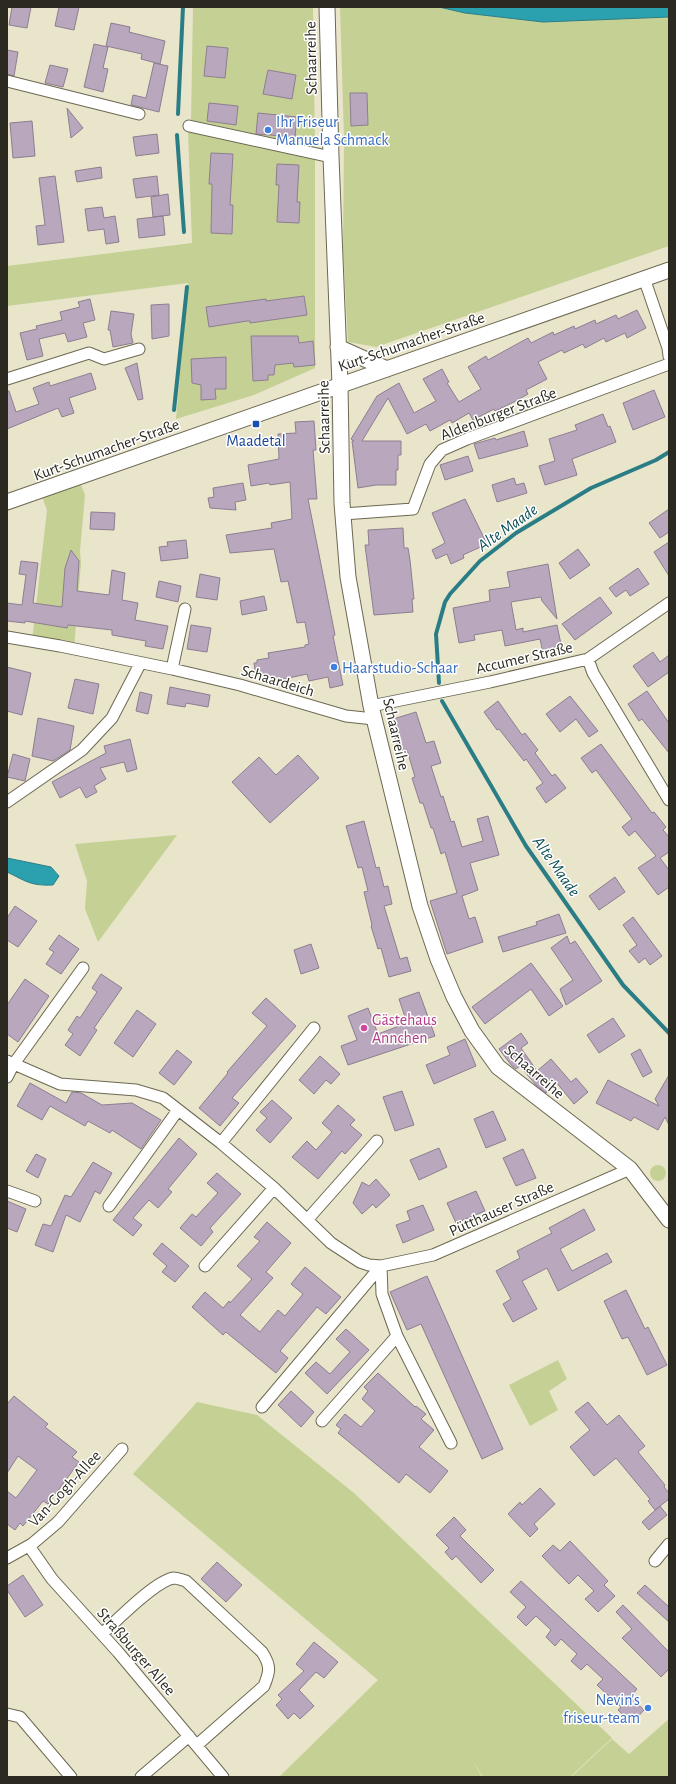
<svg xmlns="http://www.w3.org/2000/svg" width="676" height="1784" viewBox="0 0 676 1784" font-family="'Alegreya Sans',sans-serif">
	<rect width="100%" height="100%" fill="#e9e5cb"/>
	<path fill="#c5d095" d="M193 7H313L315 147 191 120Z
		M340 7H439L465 13 543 22 669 17V246L376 347 348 342 343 248 344 138Z
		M188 131 315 156V368L254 395 176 419 188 283 7 306V266L192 243Z
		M78 478 85 495 80 551 81 563 74 649 32 641 47 510 40 491Z
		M177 835 98 942 85 909 87 881 75 844Z
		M650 1173a8 8 0 1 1 16 0a8 8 0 1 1-16 0Z
		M558 1360 567 1379 549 1391 558 1410 530 1426 509 1385Z
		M197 1402 257 1415 354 1493 612 1738 570 1777H483L472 1759 482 1777H279L378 1680 133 1474Z
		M669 1719V1777H571L612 1739 629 1754Z"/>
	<path fill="#2ba1b0" stroke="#2b7d85" d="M439 7H669V17L543 22 465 13Z
		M7 858 51 867 59 876 53 885C30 886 26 881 7 872Z"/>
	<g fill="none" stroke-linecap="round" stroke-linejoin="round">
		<path stroke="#2b7d85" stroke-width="4" d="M178 114 183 7
			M177 135 184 232
			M174 410 187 287
			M439 683 436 634 445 602 450 594 480 561 516 533 591 488 656 460 669 452
			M442 701 526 846 623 985 669 1033"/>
	</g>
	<path fill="#b9a8bd" stroke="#8d7e91" d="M12 7H31L27 28 9 25Z
		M59 7H79L74 30 55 26Z
		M111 23 130 27 129 32 165 41 160 64 141 59 142 54 106 46Z
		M94 44 108 47 103 68 108 69 103 92 84 87Z
		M207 46 228 48 225 78 204 76Z
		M7 50 18 52 14 76 7 74Z
		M154 63 168 66 159 112 131 105 133 95 146 98Z
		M50 65 68 69 63 87 45 83Z
		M268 70 296 75 292 99 263 94Z
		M350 93H367L368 125 351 126Z
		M209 103 238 106 236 125 207 121Z
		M67 108 83 128 71 138Z
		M258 113 297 117 295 137 256 134Z
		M32 121 35 156 13 158 10 123Z
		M157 134 159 153 136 156 133 137Z
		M211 153 233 154 230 205H233L232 234 211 233 212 184H209Z
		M277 164 299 165 297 202H300L299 223 277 222 279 185H276Z
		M101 167 102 178 77 182 75 171Z
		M55 176 64 242 38 245 36 226 45 225 39 178Z
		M157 176 159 195 136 198 133 179Z
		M168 194 170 215 153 217 151 197Z
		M102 207 104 218 115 216 119 242 106 244 104 229 88 231 85 209Z
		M163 216 165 235 139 238 137 219Z
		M304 296 307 315 250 323V321H247L209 327 206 307 266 299V301Z
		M90 299 95 320 83 323 87 337 68 342 65 333 39 339 43 356 27 360 20 333 37 329 36 326 62 320 60 312 80 307 78 302Z
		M169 304V336L152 339 151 305Z
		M637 310 646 328 627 338 625 333 606 342 604 338 585 348 583 344 564 353 562 350 538 362 547 379 526 390 528 394 514 402 495 411 494 409 473 420 469 413 452 423 450 420 430 431 426 424 407 434 388 398 362 441H401V455H398V470H396V485H376L358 488 352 441H354L351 439 377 396 399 383 414 413 436 401 423 379 442 369 449 382 447 383 459 402 481 389 468 367 486 356 488 360 528 338 531 343 553 332 554 335 574 326 575 329 595 320 596 324 616 315 618 319Z
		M111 311 134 314 131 334 133 343 113 347 110 330H108Z
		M251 336H298L299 343 313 341 315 365 294 367 293 363 275 365 274 375H268V380L253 381Z
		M226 357V389H215L216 399 201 400V385L192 383 191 359Z
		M137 363 143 399 138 400 125 368Z
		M91 373 96 389 69 398 74 413 62 417 58 408 7 429V391H9L16 412 39 404 33 388 49 382 50 386Z
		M654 390 665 417 633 430 623 403Z
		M603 414 608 427 610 426 616 442 572 459 577 475 545 485 539 466 555 461 549 439 577 430 575 425Z
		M314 421 316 450H313L317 499H308L335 635 333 636 343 685 330 688 328 677 309 681 307 674 275 681 274 676 260 678 259 675 256 676 254 663H257V660L269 658 268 653 305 647V645L309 644 305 622 297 623 288 581 281 582 274 549 230 553 226 535 272 528 271 523 292 519 290 482 270 485 269 483 251 486 248 465 279 459 278 434 296 433 295 422Z
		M524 431 528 446 479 459 474 444 495 438 496 440Z
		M468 456 473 471 445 480 440 465Z
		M514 478 516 485 524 483 527 493 497 502 492 485Z
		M243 483 246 500 235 502 236 510 210 508 208 498 214 497 213 488Z
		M465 499 487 544 463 555 464 558 451 564 447 554 436 559 432 550 445 543 432 513Z
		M669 509V532L660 538 649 523Z
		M91 512 115 513 114 530 90 529Z
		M403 528 404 548H408L410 560 414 599H412L413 612 374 615 365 545H369L368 530Z
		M186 540 188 558 161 561 159 547 168 546 167 542Z
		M669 542V576L654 552Z
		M578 549 590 565 570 579 559 563Z
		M71 550 79 561 77 591 109 595 112 570 125 573 122 600 138 603 135 620 168 626 163 649 145 646 146 641 112 635V630L68 625 67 628 25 621V623L7 621V603L22 605 26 575 19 574 21 561 38 563 33 603 62 607 65 568Z
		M548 564 557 619 542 601 541 597 511 602 516 630 523 628V632L557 625 562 649 543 653 540 639 505 646 502 630 474 635 475 640 459 643 453 608 490 601 489 590 510 587 507 572Z
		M638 568 649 584 630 596 626 590 616 597 609 588Z
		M200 574 220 578 217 600 196 597Z
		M159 581 181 586 178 602 156 597Z
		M264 596 267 610 242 615 240 601Z
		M600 597 612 613 575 640 562 624Z
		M191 625 211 628 207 652 187 649Z
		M653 652 660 662 669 655V672L648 687 633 666Z
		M7 667 31 673 22 715 7 711Z
		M75 679 99 684 93 714 68 708Z
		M170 687 210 695 208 707 186 703 185 707 167 704Z
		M647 691 669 723V753L642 719 639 721 628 704Z
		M140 692 152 695 148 714 136 711Z
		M570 696 598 731 589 737 576 719 560 732 546 714Z
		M498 701 522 735 525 733 538 750 535 753 552 776 555 774 566 788 546 803 536 788 543 783 526 759 524 761 499 729 497 730 484 712Z
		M416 712 426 743 434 741 441 763 431 766 441 797 443 796 451 822 454 821 462 847 483 841 477 819 488 816 499 855 470 863 478 890 462 896 469 919 475 917 483 942 447 954 430 901 457 893 445 852 441 854 433 828H431L423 803H420L412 778 415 777 407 750 399 752 390 720Z
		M38 718 74 726 70 750 53 761 32 756Z
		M130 739 137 769 127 772 124 762 100 768 106 779 94 786 97 792 86 798 80 787 60 798 52 782 106 753 104 746Z
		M601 744 652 813 654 812 666 827 663 830 669 837V852L660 858 669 870V887L658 895 638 868 656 856 635 831 629 836 622 827 632 819 596 770 592 773 581 758Z
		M13 754 30 759 25 781 7 777Z
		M298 755 319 778 270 823 232 782 259 757 276 775Z
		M364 821 376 868 379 867 384 887 388 886 392 904 384 906 400 959 407 957 411 971 389 977 381 948 378 949 371 926 372 925 364 892 368 891 362 867 358 868 346 826Z
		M615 877 625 892 599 910 589 896Z
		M15 906 37 921 18 947 7 940V918Z
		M559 914 566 933 503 952 498 937 537 925 536 922Z
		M633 917 662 956 650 965 645 958 639 963 629 951 637 945 623 925Z
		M59 935 79 949 61 974 46 964 54 952 49 949Z
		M567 936 570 944 575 941 602 981 566 1005 560 989 573 980 551 948Z
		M311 944 319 968 301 974 294 950Z
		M531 963 563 1006 549 1016 531 989 485 1024 472 1007Z
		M101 974 122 988 94 1028 97 1030 80 1056 65 1045 73 1034 68 1030 77 1016 80 1018 97 992 92 988Z
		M25 979 49 996 18 1042 7 1034V1005Z
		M419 992 435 1036 348 1065 341 1046 357 1040 348 1016 368 1008 378 1034 407 1023 399 999Z
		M266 998 296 1026 232 1098 239 1103 220 1126 199 1108 228 1073 227 1072 267 1026 252 1013Z
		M137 1010 156 1024 133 1057 114 1043Z
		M613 1018 625 1036 599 1053 587 1035Z
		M521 1033 528 1043 521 1048 537 1071 551 1059 571 1082 576 1078 588 1092 574 1104 556 1082 546 1093 536 1085 520 1066 516 1069 512 1066 499 1049Z
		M465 1039 476 1066 434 1084 426 1065 450 1055 447 1047Z
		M640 1049 652 1072 643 1077 631 1054Z
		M177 1050 192 1062 174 1085 159 1073Z
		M320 1056 340 1074 331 1084 326 1080 314 1094 299 1080Z
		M669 1075V1125L665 1117 658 1130 634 1117 631 1121 596 1103 608 1080 659 1106 655 1099Z
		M30 1083 66 1103 72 1092 81 1093 102 1105 132 1103 161 1120 141 1149 112 1130 110 1133 88 1121 85 1126 50 1106 42 1120 17 1106Z
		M402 1091 414 1125 395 1131 383 1097Z
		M272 1100 292 1118 270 1143 256 1130 267 1118 260 1112Z
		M338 1105 355 1120 350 1125 362 1135 345 1154 342 1151 318 1179 292 1157 307 1141 316 1150 332 1132 322 1123Z
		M493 1111 506 1140 486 1148 474 1119Z
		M179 1138 197 1154 168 1189 172 1192 158 1208 149 1200 133 1218 142 1225 133 1236 113 1220Z
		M439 1148 447 1167 419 1180 410 1160Z
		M523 1149 536 1178 516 1186 503 1158Z
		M36 1154 46 1159 38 1178 26 1171Z
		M93 1162 112 1173 100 1194 95 1191 80 1222 66 1215 53 1252 35 1245 43 1224 51 1226 65 1195 71 1197Z
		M217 1173 241 1194 210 1228 213 1232 201 1246 180 1228 192 1214 196 1217 218 1193 207 1183Z
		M376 1179 390 1195 376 1208 373 1204 362 1214 353 1203 362 1182 369 1186Z
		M476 1191 485 1211 456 1223 447 1203Z
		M7 1201 26 1209 17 1232 7 1228Z
		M423 1205 434 1230 403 1243 396 1225 410 1220 407 1211Z
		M584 1209 595 1230 560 1249 572 1271 607 1253 612 1262 558 1291 547 1268 522 1281 537 1309 513 1322 503 1304 511 1299 496 1271 520 1258 517 1251 552 1233 549 1228Z
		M267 1222 291 1243 266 1272 273 1278 240 1315 260 1332 278 1310 285 1316 303 1294 291 1284 305 1267 341 1297 326 1314 317 1307 280 1351 288 1358 276 1373 226 1332 223 1335 192 1307 205 1292 223 1308 229 1301 230 1303 252 1279 237 1266 260 1241 254 1237Z
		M162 1243 189 1266 175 1282 162 1272 167 1266 153 1254Z
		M427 1276 503 1449 482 1459 421 1324 407 1330 390 1292Z
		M626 1290 645 1329 648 1327 667 1365 647 1375 628 1337 622 1339 604 1301Z
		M346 1329 369 1350 327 1394 305 1373 316 1362 330 1374 350 1352 336 1339Z
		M378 1373 415 1407 416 1406 426 1414 421 1419 434 1430 419 1447 448 1471 430 1493 406 1474 399 1483 338 1433 341 1429 336 1425 345 1414 361 1427 375 1411 362 1399 368 1391 364 1387Z
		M291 1391 314 1412 301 1427 278 1405Z
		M14 1396 48 1424 45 1427 77 1452 72 1457 79 1462 48 1504 43 1501 23 1526 20 1523 15 1530 7 1524V1491L16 1498 37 1470 18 1456 7 1473V1404Z
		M588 1402 607 1425 619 1415 645 1446 638 1452 665 1485 664 1487 669 1493V1499L655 1510 648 1501 650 1499 616 1458 594 1476 570 1447 590 1430 575 1412Z
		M540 1488 555 1504 534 1524 538 1529 530 1537 508 1514 520 1502 522 1505Z
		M660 1506 667 1515 649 1530 642 1522Z
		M454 1517 466 1530 460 1536 494 1570 481 1583 456 1556 452 1560 445 1552 449 1548 436 1535Z
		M570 1541 608 1581 604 1585 615 1596 598 1612 585 1599 594 1591 578 1575 569 1584 542 1556 553 1545 560 1551Z
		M217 1562 242 1585 226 1602 201 1579Z
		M23 1575 43 1605 25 1617 7 1590V1586Z
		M521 1581 637 1689 630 1697 644 1710 632 1723 618 1710 621 1707 597 1685 603 1679 587 1664 581 1670 571 1661 577 1654 561 1639 555 1646 546 1637 551 1630 536 1616 526 1626 517 1617 526 1607 510 1592Z
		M645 1585 669 1607V1622L637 1593Z
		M623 1605 669 1652V1669L661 1677 622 1638 632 1629 616 1612Z
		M314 1642 338 1662 324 1678 316 1672 299 1690 314 1706 300 1719 294 1713 288 1719 276 1705 282 1699 278 1695 304 1671 296 1664Z"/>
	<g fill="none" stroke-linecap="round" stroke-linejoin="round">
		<defs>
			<path id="minor" d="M7 81 139 114
				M189 126 331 157
				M644 278 668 348 669 356
				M7 379 89 353 104 359 139 349
				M343 514 413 509 430 464 442 450 467 439 669 364
				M7 637 60 646 172 669 240 685 346 716 374 719
				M588 659 593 673 669 800
				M172 669 185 609
				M371 706 490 682 588 659 669 603
				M7 802 82 750 112 718 140 664
				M7 1061 60 1084 136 1090 163 1098 221 1143 274 1188 331 1243 360 1262 369 1265 381 1266 433 1255 630 1169
				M7 1077 13 1065 83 968
				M221 1143 314 1028
				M7 1191 35 1201
				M109 1206 178 1110
				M307 1220 377 1141
				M205 1266 274 1188
				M381 1266 382 1294 397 1336 451 1443
				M262 1407 381 1266
				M322 1421 397 1336
				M29 1546 52 1579 118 1652 223 1777
				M7 1558 32 1544 58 1522 122 1449
				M655 1561 669 1544
				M102 1634C116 1621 156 1580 174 1578 177 1578 182 1580 186 1581L262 1652C271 1666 270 1671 264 1686L197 1745
				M7 1714 20 1717 71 1777
				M141 1777 189 1736"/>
			<path id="secondary" d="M327 7 331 157 340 385 342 503 348 577 371 706 420 906 438 959 454 997 472 1031 498 1067 630 1169 669 1220
				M338 347 387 369
				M7 502 669 270"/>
		</defs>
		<use href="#minor" stroke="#6d6852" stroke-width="13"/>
		<use href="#secondary" stroke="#6d6852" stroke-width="17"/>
		<use href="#minor" stroke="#fff" stroke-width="11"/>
		<use href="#secondary" stroke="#fff" stroke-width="15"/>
	</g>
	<g fill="#3f7fe0" stroke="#fff" stroke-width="1.5">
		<circle cx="268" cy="130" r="4"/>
		<circle cx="334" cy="667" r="4"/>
		<circle cx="648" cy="1708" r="4"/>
	</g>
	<rect fill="#1a4fb4" stroke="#fff" stroke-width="1.5" x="252" y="420" width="8" height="8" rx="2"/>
	<circle fill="#d1479c" stroke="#fff" stroke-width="1.5" cx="364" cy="1028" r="4"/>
	<g text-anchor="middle" stroke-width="3" stroke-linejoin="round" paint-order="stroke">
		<g font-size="16" fill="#2c2a20" stroke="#fff">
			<text transform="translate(310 58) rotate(-91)" y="6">Schaarreihe</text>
			<text transform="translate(411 341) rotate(-19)" y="6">Kurt-Schumacher-Straße</text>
			<text transform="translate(498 413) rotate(-21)" y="6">Aldenburger Straße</text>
			<text transform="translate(323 417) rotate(-91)" y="6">Schaarreihe</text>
			<text transform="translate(106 449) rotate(-20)" y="6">Kurt-Schumacher-Straße</text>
			<text transform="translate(524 657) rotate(-13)" y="6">Accumer Straße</text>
			<text transform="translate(278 680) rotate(17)" y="6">Schaardeich</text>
			<text transform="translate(397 734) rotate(77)" y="6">Schaarreihe</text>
			<text transform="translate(535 1071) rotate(41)" y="6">Schaarreihe</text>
			<text transform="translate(501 1208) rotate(-24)" y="6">Pütthauser Straße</text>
			<text transform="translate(64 1488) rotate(-47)" y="6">Van-Gogh-Allee</text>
			<text transform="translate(137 1651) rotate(49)" y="6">Straßburger Allee</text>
		</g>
		<g font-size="16" fill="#366cbe" stroke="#fff" text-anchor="start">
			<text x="276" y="127">Ihr Friseur<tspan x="276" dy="18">Manuela Schmack</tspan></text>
			<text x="342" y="673">Haarstudio-Schaar</text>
			<text x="640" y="1705" text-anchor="end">Nevin's<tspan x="640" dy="18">friseur-team</tspan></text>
		</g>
		<g font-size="16" fill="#164399" stroke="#fff">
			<text x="256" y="446">Maadetal</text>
		</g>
		<g font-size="16" fill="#b23c85" stroke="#fff" text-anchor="start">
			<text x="372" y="1025">Gästehaus<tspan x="372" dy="18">Annchen</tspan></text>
		</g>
		<g font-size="17" font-style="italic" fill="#0a4e56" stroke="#fff">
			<text transform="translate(507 527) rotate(-35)" y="6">Alte Maade</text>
			<text transform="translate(557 866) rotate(55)" y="6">Alte Maade</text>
		</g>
	</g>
	<rect width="676" height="1784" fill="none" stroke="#2c2a20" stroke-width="16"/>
</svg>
